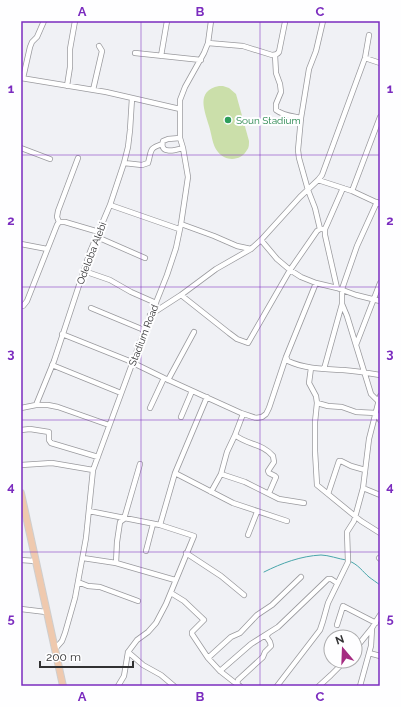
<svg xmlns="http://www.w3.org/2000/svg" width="401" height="707" viewBox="0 0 401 707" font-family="Raleway,sans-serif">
	<rect width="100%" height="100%" fill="#f0f1f5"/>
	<path fill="#cbdfaa" d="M219 86H223L229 88 236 94 249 141C249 144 249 148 247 150 241 161 226 162 218 152 212 145 212 135 209 126 205 111 195 91 219 86Z"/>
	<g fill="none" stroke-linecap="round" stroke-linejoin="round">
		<path stroke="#49a6ab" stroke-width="1" d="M349 561C358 564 363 572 369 577 373 580 376 582 380 585
			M264 572C282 563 301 556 321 555 328 555 339 559 346 560"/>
		<defs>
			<path id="minor" d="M208 43 243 46 272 55C275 55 277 55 279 52L285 22
				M135 53 201 60
				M275 55 276 73 280 84 281 92 276 104V110C284 116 292 116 301 118
				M161 56 167 21
				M365 58 380 63
				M21 78 106 92 180 109
				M23 78 30 47 32 42 37 37 44 21
				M67 86 70 67V49L75 21
				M93 90 102 51 99 46
				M180 138 168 139 163 141C159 155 176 150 183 148
				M21 148 50 159
				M124 163 142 165 148 163C152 150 148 149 162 144
				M318 180 352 191 380 204
				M352 191 380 117
				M110 205 179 229
				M59 222 57 217 58 211 78 158
				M59 222H65L99 232
				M181 224 214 236 237 246 251 249
				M320 229 315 208 308 190 299 158 298 150 301 118 309 69 316 51 323 21
				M97 237 145 258
				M261 240 277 259 290 270 301 277 316 283 337 288 356 295 380 301
				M21 244 47 249
				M84 271 110 280 131 292 156 303
				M337 288 325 235V229L343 188
				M181 295 229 333 237 339 248 343 290 270 317 231 320 229H325
				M342 304 347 316 371 394 380 403
				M21 306H23L27 301 57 225 59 222
				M91 308 144 330
				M150 315 181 295 216 269 251 249 261 240 300 197 318 180 322 175 365 58 369 35
				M62 334 127 360 164 378 241 413 256 418 262 417 266 414 269 408 286 357 316 283
				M356 345 380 283
				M286 357 288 361C305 369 325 369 343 370 355 371 368 373 380 375
				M52 365 121 393
				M311 368 309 383 316 396 317 403 315 422V451L317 485 361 521 380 533
				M324 369 342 304V289L357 246 377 202
				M168 380 194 332
				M317 403 328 406 342 407 356 412 376 413 380 420
				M36 405 54 361 90 252 110 205 124 163 128 147 130 130 132 98
				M21 408 36 405H48L58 407 109 425
				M150 408 164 378
				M181 417 192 391
				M21 430 30 429 49 432V440L51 443 98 457
				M235 435C247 445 262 443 273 456L274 462 268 471 269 473 275 476 276 477 269 493
				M21 465 52 463 93 470
				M175 473 233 503 287 521
				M221 474 245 482 279 499 304 503
				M363 488 380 495
				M211 492 221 474 227 452 235 435 243 414
				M328 494 339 461H341L351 466 365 470
				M89 511 160 525 194 536 166 604 156 623 148 632 137 640 128 652 124 676 118 686
				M160 525 175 473 207 397
				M248 535 257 512
				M146 551 153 524
				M186 553 221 576 244 595
				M83 558 116 563 175 580
				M379 558 380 559
				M21 560 35 561
				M116 563 117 542 120 522 124 519 140 464
				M78 582 88 586 100 587 138 601
				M171 593 184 601 204 620 192 632V634L208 658 220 671 234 682 240 686
				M21 609 46 612
				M337 625 343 606 376 623
				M55 649 62 641 65 633 75 598 86 538 93 470 139 345 167 275 176 248 181 224 188 177 183 148 180 138V100L185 87 204 53 208 43 211 21
				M355 649 372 628 380 615
				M128 652 143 665 161 675 174 686
				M369 653 380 656
				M208 658 231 637 240 633 257 615 272 605 301 577
				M220 671 251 644 278 627 328 579H331L337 583
				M237 685 238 680 263 657 265 652 271 646 270 642 266 636 269 633
				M277 686 320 630 323 621 328 603 348 562 347 532 354 521 363 488 369 439 380 396
				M319 686 331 675 345 661
				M360 686 371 646 372 628"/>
			<path id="major" d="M21 493 63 686"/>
		</defs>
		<use href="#minor" stroke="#9a9a9e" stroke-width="6"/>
		<use href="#major" stroke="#cecece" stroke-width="8"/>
		<use href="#minor" stroke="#fff" stroke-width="4.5"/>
		<use href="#major" stroke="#efc9ae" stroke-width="6"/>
	</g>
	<path fill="none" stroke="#7b2cbf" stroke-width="1" stroke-opacity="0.55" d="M141 21V686M260 21V686M21 155H380M21 287H380M21 420H380M21 552H380"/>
	<circle fill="#2e9e5b" stroke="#fefeff" stroke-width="1.5" cx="228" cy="120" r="4"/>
	<g text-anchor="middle" stroke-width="4" stroke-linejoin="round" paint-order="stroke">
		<g font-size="10" fill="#27864d" stroke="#fefeff" text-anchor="start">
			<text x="236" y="124">Soun Stadium</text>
		</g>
		<g font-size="10" fill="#313132" stroke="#fefeff">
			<text transform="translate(91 253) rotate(-69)" y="4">Odeloba Alebi</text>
			<text transform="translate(143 335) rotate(-69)" y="4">Stadium Road</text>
		</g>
	</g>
	<rect width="401" height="707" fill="none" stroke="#fefeff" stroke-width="44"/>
	<g transform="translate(343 649) rotate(341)"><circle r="19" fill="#fefeff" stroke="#acacad"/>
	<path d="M0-3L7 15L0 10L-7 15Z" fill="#a52b81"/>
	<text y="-6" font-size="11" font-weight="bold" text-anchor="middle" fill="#313132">N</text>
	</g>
	<path d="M40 661v6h93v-6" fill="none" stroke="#313132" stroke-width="2"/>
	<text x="46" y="661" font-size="12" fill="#313132" stroke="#fefeff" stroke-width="3" paint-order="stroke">200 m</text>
	<rect x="22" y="22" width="357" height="663" fill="none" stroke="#7b2cbf" stroke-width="1.5"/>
	<g font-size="13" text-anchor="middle" font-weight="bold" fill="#7b2cbf">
		<text x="82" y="16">A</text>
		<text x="200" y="16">B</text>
		<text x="320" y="16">C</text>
		<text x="11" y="93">1</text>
		<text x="390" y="93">1</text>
		<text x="11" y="225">2</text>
		<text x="390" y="225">2</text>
		<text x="11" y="358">3</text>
		<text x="390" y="358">3</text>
		<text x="11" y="491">4</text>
		<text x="390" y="491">4</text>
		<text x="11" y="623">5</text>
		<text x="390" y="623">5</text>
		<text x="82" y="701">A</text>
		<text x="200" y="701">B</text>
		<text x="320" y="701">C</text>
	</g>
</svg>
